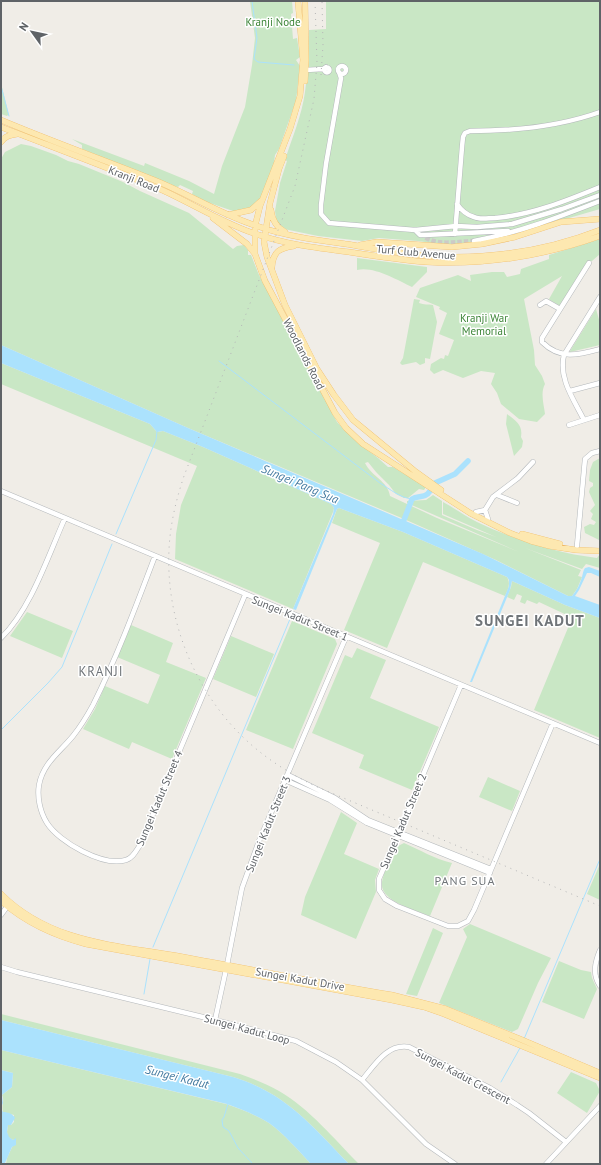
<svg xmlns="http://www.w3.org/2000/svg" width="601" height="1165" viewBox="0 0 601 1165" font-family="'PT Sans',sans-serif">
	<rect width="100%" height="100%" fill="#f0ede7"/>
	<path fill="#c9e7c5" d="M250 1H292L293 13 291 14 293 39 297 38 300 57 296 60 300 66 296 101 279 149 275 155 274 163 261 197 258 202 250 208 239 212 233 211 201 200 192 194 193 191 180 185 178 187 173 186 82 149V145L72 139 144 166 145 163 189 181 214 194 222 166 245 107 252 65 255 38Z
		M326 1H600V209L493 240 452 246 418 241 379 238 362 241 318 236 284 229 280 226 276 219 275 211 280 183 287 161 285 160C292 138 302 115 305 92 308 71 308 50 309 30L326 29Z
		M1 83 9 116 8 115 7 116 1 114Z
		M21 144 31 146 56 155 68 161 79 164 123 182 140 191 189 213 233 249 237 246 244 245 248 250V255H251L259 275 289 332 337 422 357 442 378 458 388 467H393L426 487 424 490 419 489 408 498H404L396 494 389 485 376 472 368 462 365 463C371 476 388 481 390 496L437 518 519 552 407 503V501L426 500 433 495 442 501V515L477 530 496 537 443 514V502C454 508 465 516 477 522 515 540 555 553 597 558L600 554V568L586 564 582 569 525 548 581 570 578 576 582 577 577 589 572 596H568L496 560 404 519 188 428 1 345V159L5 152Z
		M600 239V254L592 261 588 262 560 306 550 300 549 299 562 276 524 299 534 350 535 365 542 376 545 384C540 393 544 405 545 414L537 422 519 419 501 404 497 393 491 384 495 373 481 371 463 378 443 370 434 374 430 370 431 364 441 358 444 359 445 355 448 356 454 340 439 334 447 313 439 309 440 307 416 297 420 288 458 275 471 281 470 275 492 272H504L507 277 520 274 521 269 549 259V255Z
		M357 258 427 267V272L412 287C397 280 374 266 357 270Z
		M414 299 420 300 419 303C424 305 428 304 433 305L437 322 430 359 425 358V363L420 365 416 362 402 365 400 363 403 358Z
		M596 309 600 323V345L570 352V351Z
		M1 363 150 424 157 432 163 431 203 447 331 504 334 508 333 512 293 609 175 559 176 534 181 505 197 466 1 384Z
		M507 414C516 421 523 425 521 437L523 441 522 447 514 456 506 424Z
		M600 458V537L599 540 585 533 584 527 590 524 594 525 596 522 591 519 593 514 590 511 595 505 589 492 590 488 593 486V483L589 481 590 470 593 462Z
		M339 508 403 532 507 577C511 584 508 589 505 596L423 562 387 648 344 630 380 543 332 523 337 509Z
		M512 581 565 605 600 618V738L534 710 570 623 571 617 539 602 537 604 527 600 525 604 520 602 522 596 517 594 514 600 507 597 511 587Z
		M27 612 73 631 62 658 10 636Z
		M292 621 335 639 337 644 293 749 246 730Z
		M131 625 173 643 166 662 206 678 172 759 132 742 129 749 83 729 95 709 105 686 148 704 160 675 117 657Z
		M231 636 274 654 256 697 213 679Z
		M357 648 386 660 370 698 439 727 412 790 359 768 364 755 312 733 345 655 352 658Z
		M488 777 520 791 512 811 479 797Z
		M341 812 357 823 344 854 379 869 375 880 376 892 356 939 301 915 305 897Z
		M404 843C420 850 435 859 452 863L430 916C415 910 379 901 382 882 384 870 391 858 396 847Z
		M600 864V900L587 894Z
		M470 924 551 958 538 983 518 1029 512 1032 439 1003 467 937 463 929Z
		M433 928 443 933 417 996 406 994Z
		M559 961 581 970 591 972 592 978 597 989 584 1019 542 1002Z
		M1 1014 240 1074C254 1079 267 1084 279 1091 310 1109 334 1139 359 1164H349C312 1126 286 1093 233 1077L1 1020Z
		M1 1050 226 1104C241 1109 256 1115 269 1123 284 1134 298 1150 311 1164H6L7 1158 16 1139 13 1140 8 1137 7 1132 8 1125H11L14 1122V1115L3 1112C1 1105 5 1101 2 1095L12 1087 13 1073 1 1070Z
		M571 1072 596 1083 600 1091 587 1113 557 1093Z"/>
	<path fill="#abe2fd" d="M1 345 188 428 483 554 568 596H572C577 590 580 584 582 577 583 573 583 571 585 568L589 567 600 571V577L591 573H587L579 590 575 596 600 605V618L565 605 512 581 510 590 472 682H470L509 586V580L507 577 403 532 339 508 337 509 296 610 293 609 333 514 334 508 331 504 203 447 163 431 157 432 150 424 1 363Z
		M1 1020 233 1077C286 1093 312 1126 349 1164H311C298 1150 284 1134 269 1123 256 1115 241 1109 227 1104L1 1050Z
		M1 1070 13 1073 12 1087 2 1095 3 1103 1 1108Z
		M1 1108 3 1112C8 1112 13 1114 15 1118L11 1125H8L7 1132 9 1137 13 1140 16 1138V1145L12 1147 5 1163 6 1164H1Z"/>
	<g fill="none" stroke-linecap="round" stroke-linejoin="round">
		<path stroke="#abe2fd" stroke-width="1" d="M252 1 257 38 254 59 258 62 294 65
			M1 86 9 116
			M219 361 380 483C390 489 400 498 412 499
			M116 534 156 440 157 431
			M1 730 48 683 62 667 112 544
			M153 947 290 619
			M144 994 150 959
			M524 1039 600 859
			M501 1082 520 1048
			M228 1104 224 1117 222 1120 223 1127 229 1131 238 1148 253 1164"/>
		<path stroke="#abe2fd" stroke-width="5.5" d="M435 483 455 474 468 461
			M402 525 412 499C418 495 425 499 430 491"/>
		<path stroke="#cccac7" stroke-width="4.5" stroke-dasharray="4.5 2" stroke-linecap="butt" d="M421 233C432 248 459 241 474 241"/>
		<defs>
			<path id="minor" d="M338 70a4 4 0 1 1 8 0a4 4 0 1 1-8 0Z
				M324.5 70a2.5 2.5 0 1 1 5 0a2.5 2.5 0 1 1-5 0Z
				M306 70 323 69 326 67
				M339 72 341 78 326 164 321 205V214L329 223 415 230 456 226 477 227 512 224 562 209 600 195
				M457 204C461 210 467 215 474 217 480 220 488 218 495 218 531 215 566 201 600 187
				M415 230 420 235H425L508 231
				M455 234 462 147 463 137 465 133 470 131C515 131 558 127 600 112
				M474 241C518 233 559 217 600 201
				M589 263 542 338V342C560 360 578 355 600 349
				M540 305 546 301 560 309
				M570 391 600 383
				M584 420C574 400 558 378 564 355L600 297
				M569 425 600 415
				M1 491 600 743
				M497 495 517 503
				M485 510 493 497 518 478 533 462
				M485 510 488 519
				M476 512 485 510
				M577 546 585 459 592 453 600 451
				M155 556C136 606 117 657 93 705 87 716 81 726 73 736 60 752 43 763 39 785 37 797 40 812 47 823 59 842 103 867 126 860 133 858 136 851 140 845L245 595
				M1 638C31 609 48 556 65 518
				M461 685 382 872 379 879V890L385 899 397 906 448 926H458L468 921 474 910 553 723
				M288 775 335 798 368 820 491 869
				M285 780 330 800 367 823 490 873
				M1 915 9 904
				M600 950C595 962 592 974 600 986
				M1 967 17 972 215 1020 296 1041 336 1062 362 1080 426 1144 455 1164
				M215 1020 227 965 242 888 259 841 346 637
				M362 1080C374 1066 387 1043 409 1047L490 1088 517 1105 529 1113 566 1142
				M546 1164 600 1106"/>
			<path id="major" d="M298 1 303 60 300 96 290 129 260 206 255 226V254L265 281 335 413 346 428 363 444 470 513 510 533 531 541 550 546 576 550 600 551
				M305 81 306 60 305 1
				M1 120C53 142 107 161 159 182 192 196 222 215 257 226 285 236 316 240 346 244 382 250 419 257 455 257 504 257 554 248 600 230
				M1 127C55 148 109 168 162 190 193 204 221 222 253 233 284 244 316 248 349 252 375 256 401 260 427 262 486 265 544 256 600 236
				M1 142C5 136 10 135 17 134
				M284 156 279 169 270 203 264 242 267 257 285 305 317 369 334 395 353 420 416 472 441 490
				M271 210C272 220 276 227 285 232
				M228 215 251 210 261 201
				M213 218 247 244 255 254
				M360 245 377 242 452 247 482 244 515 237 561 222 600 219
				M272 267C273 251 280 248 294 246
				M522 534 560 544
				M1 894C51 944 118 945 183 957 253 970 322 983 392 995L446 1009 520 1039 600 1073
				M1 901C26 923 55 936 86 944L392 1000 424 1007 444 1014 600 1078"/>
		</defs>
		<use href="#minor" stroke="#b4b8bb" stroke-width="5.5"/>
		<use href="#major" stroke="#efb862" stroke-width="6"/>
		<use href="#minor" stroke="#fff" stroke-width="4.5"/>
		<use href="#major" stroke="#fde8b0" stroke-width="5.5"/>
		<path stroke="#b5b6b7" stroke-width="1" stroke-dasharray="1 5" stroke-linecap="butt" d="M315 1 317 63 314 99 295 186 184 476C176 500 170 525 169 550 165 633 206 717 275 763 288 772 301 779 315 786L600 906
			M321 75 323 45 322 1"/>
	</g>
	<g text-anchor="middle" stroke-width="3" stroke-linejoin="round" paint-order="stroke">
		<g font-size="11" fill="#3c8537" stroke="#fff">
			<text x="273" y="26">Kranji Node</text>
			<text x="484" y="322">Kranji War<tspan x="484" dy="13">Memorial</tspan></text>
		</g>
		<g font-size="11" fill="#5f6367" stroke="#fff">
			<text transform="translate(134 179) rotate(22)" y="4">Kranji Road</text>
			<text transform="translate(416 252) rotate(5)" y="4">Turf Club Avenue</text>
			<text transform="translate(304 354) rotate(63)" y="4">Woodlands Road</text>
			<text transform="translate(300 618) rotate(22)" y="4">Sungei Kadut Street 1</text>
			<text transform="translate(159 798) rotate(-67)" y="4">Sungei Kadut Street 4</text>
			<text transform="translate(403 821) rotate(-67)" y="4">Sungei Kadut Street 2</text>
			<text transform="translate(268 824) rotate(-68)" y="4">Sungei Kadut Street 3</text>
			<text transform="translate(300 979) rotate(10)" y="4">Sungei Kadut Drive</text>
			<text transform="translate(247 1029) rotate(15)" y="4">Sungei Kadut Loop</text>
			<text transform="translate(463 1076) rotate(28)" y="4">Sungei Kadut Crescent</text>
		</g>
		<g font-size="12" font-style="italic" fill="#40789f" stroke="#fff">
			<text transform="translate(300 484) rotate(23)" y="4">Sungei Pang Sua</text>
			<text transform="translate(177 1077) rotate(14)" y="4">Sungei Kadut</text>
		</g>
		<g font-size="12" letter-spacing="1" fill="#707579" stroke="#fff">
			<text x="465" y="885">PANG SUA</text>
		</g>
		<g font-size="13" letter-spacing="1" fill="#707579" stroke="#fff">
			<text x="101" y="676">KRANJI</text>
		</g>
		<g font-size="15" font-weight="bold" letter-spacing="1" fill="#707579" stroke="#fff">
			<text x="530" y="626">SUNGEI KADUT</text>
		</g>
	</g>
	<rect width="601" height="1165" fill="none" stroke="#5f6367" stroke-width="4"/>
	<g transform="translate(32 32) rotate(303)" stroke="#ffffff" stroke-width="3" paint-order="stroke">
	<path d="M0-3L7 15L0 10L-7 15Z" fill="#5f6367"/>
	<text y="-6" font-size="11" font-weight="bold" text-anchor="middle" fill="#5f6367">N</text>
	</g>
</svg>
